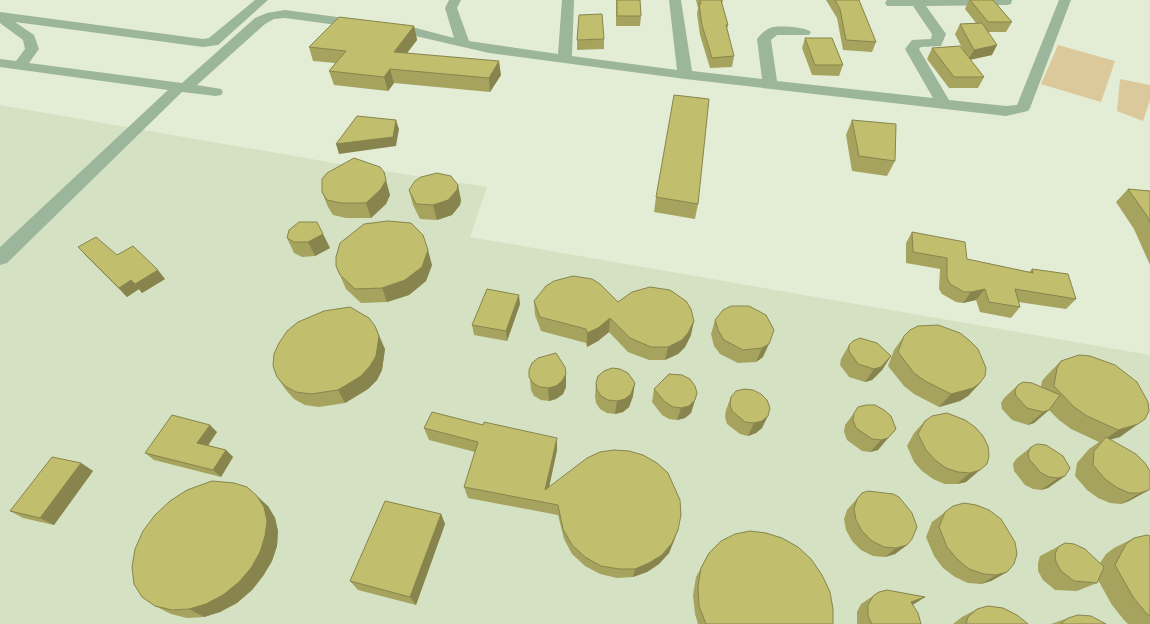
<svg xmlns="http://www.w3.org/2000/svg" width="1150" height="624" viewBox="0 0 1150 624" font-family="'Source Sans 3',sans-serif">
	<rect width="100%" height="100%" fill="#e3edd5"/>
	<path fill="#d5e1c3" d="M0 105 346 165 487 187 470 237 1150 355V624H0Z"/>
	<path fill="#dbc89b" d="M1058 45 1115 61 1101 102 1041 84Z
		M1120 79 1150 85V100L1143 121 1117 111Z"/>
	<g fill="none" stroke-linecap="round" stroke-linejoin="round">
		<path fill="#9cb69b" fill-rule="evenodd" d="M255 0H268L218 45 203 47 15 22 34 35 39 49 29 63 182 83 255 18 267 13 285 10 412 27 454 38 445 8 449 0H461L457 8 469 41 558 54 562 0H574L572 56 677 70 669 0H681L692 71 762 79 757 39C760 35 765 30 770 28 777 25 806 27 811 32L809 35H777L771 40 777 81 933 98 905 49 912 40 931 39 932 34 913 6H887L885 3 887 0H1012L1011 4 1007 5 926 6 946 34 941 46 921 47 919 49 949 100 1006 106 1017 105 1059 0H1071L1030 108 1028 111 1006 116 685 79 489 53 411 35 285 18 274 19 265 24 197 85 221 89 223 92 221 95 216 96 182 92 7 263 0 265V247L168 90 0 67V59L16 61 25 49 23 40 0 23V12L203 39 209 38Z"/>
	</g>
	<path fill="#a6a35f" d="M616 0H640L641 16 640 26H616Z
		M696 0H723L722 4 728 25 727 29 734 56 732 67 710 68 700 35 697 14 698 8Z
		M826 0H859L876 42 872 52 843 50 837 18Z
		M969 0H993L1012 22 1006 32H988L992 55 970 60 984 77 978 88H949L927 59 932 48 964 52 955 34 960 24 976 23 965 9Z
		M414 26 417 40 407 53 501 75 490 92 394 83 388 91 334 85 329 71 335 63 313 61 309 47Z
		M805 38 843 65 839 76 812 75 802 48Z
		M604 39V49L577 50V40Z
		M852 120 895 161 887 176 852 171 846 135Z
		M1128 189 1150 191V265L1134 229 1116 202Z
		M409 190 461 200 460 205 452 215 437 220 420 219 413 205Z
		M322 192 390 195 386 204 371 218H346L333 215 328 207Z
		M656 197 698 204 695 219 654 212Z
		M912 232 967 259 1029 272 1032 269 1076 299 1066 309 1018 302 1020 307 1011 318 980 312 976 300 963 303 956 302 942 294 939 289 940 269 906 263V243Z
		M323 234 330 248 315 256 302 257 294 253 287 238Z
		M78 247 117 255 165 279 142 293 139 289 127 297 86 256Z
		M432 265 426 281 409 295 387 302 361 303 346 289 336 266Z
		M534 301 618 302 691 335 685 347 678 354 665 360H649L628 352 609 332 598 341 587 347 586 343 541 331 535 315Z
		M520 304 507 341 474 335 472 325Z
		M766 315 763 357 756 362 738 363 720 354 714 346 711 334 715 320Z
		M904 336 980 383 968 396 960 401 939 407 914 394 904 386 888 366 894 350Z
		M849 345 891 356 882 370 872 380 865 382 849 377 840 365 841 359Z
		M385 349 382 370 377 380 368 389 345 403 319 407 305 405 294 399 286 390 277 377Z
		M1090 356 1120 437 1110 439 1149 490 1129 501 1121 504 1110 503 1098 498 1087 490 1075 476 1077 463 1089 449 1099 442 1071 429 1059 420 1049 410 1034 423 1028 425 1012 420 1002 409 1001 403 1004 398 1018 385 1041 387 1042 381 1047 375 1061 361Z
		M529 370 566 374V387L563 394 556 399 549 401 541 400 534 396 531 390Z
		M596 383 633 396 629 407 623 412 615 414 607 413 600 409 596 403 595 396Z
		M654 389 697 393 691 413 685 418 677 420 669 419 662 415 652 402Z
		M731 397 762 428 756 433 748 436 740 434 727 424 725 417 726 410Z
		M854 413 891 416 878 450 870 452 862 451 847 440 844 432 845 425Z
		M925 421 988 446 966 482 957 484H945L933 479 922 471 914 462 907 446 914 433Z
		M424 428 557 450 549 487 675 539 669 553 659 564 647 572 633 577 617 578 600 574 585 566 572 554 564 539 558 515 468 498 464 487 475 452 429 440Z
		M217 432 208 445 226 450 233 457 221 477 154 460 145 453Z
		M1031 447 1065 476 1048 488 1041 490 1033 489 1025 485 1014 471 1013 464 1016 459Z
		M81 463 93 471 54 525 23 518 10 511Z
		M862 493 907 545 895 554 885 557 873 556 861 550 852 541 846 530 844 519 847 510Z
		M268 506 275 518 278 531 277 546 272 561 263 576 252 590 237 603 220 612 204 617 187 618 171 614 155 606Z
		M953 506 1007 572 991 581 981 584 968 583 955 577 943 568 934 556 926 537 932 522Z
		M441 514 445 524 416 605 358 590 350 581Z
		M1150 536V624H1128L1124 620 1112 605 1098 580 1097 583 1077 591 1055 590 1043 580 1038 571V563L1040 556 1065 543 1100 563 1106 554 1114 548 1134 538Z
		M709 553 833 624H698L695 614 693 595 696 577Z
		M879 592 925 597 913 605 921 624H857V612L861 604Z
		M977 609 1028 624H953L962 617Z
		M1068 618 1106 624H1051Z"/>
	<path fill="#87854d" d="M414 26 417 40 397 66 394 52Z
		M997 45 992 55 968 60 974 50Z
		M499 61 501 75 490 92 489 78Z
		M390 69 394 83 388 91 384 77Z
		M396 120 399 129 396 146 339 154 336 144Z
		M384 172 390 195 386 204 371 218 366 203Z
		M458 185 461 200 460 205 452 215 437 220 433 205Z
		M323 234 330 248 315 256 308 242Z
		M428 250 432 265 426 281 409 295 387 302 382 288Z
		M158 270 165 279 142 293 135 284Z
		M131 280 139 289 127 297 119 288Z
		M985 289 976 300 963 303 971 292Z
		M519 295 520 304 507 341 506 331Z
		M610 318 609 332 598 341 587 347V333Z
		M694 321 691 335 685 347 678 354 665 360 668 347Z
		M375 326 385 349 382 370 377 380 368 389 345 403 338 390Z
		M769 344 763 357 756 362 762 348Z
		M891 356 882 370 872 380 865 382 874 369Z
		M566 374V387L563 394 556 399 549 401 548 388Z
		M635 383 633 396 629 407 623 412 615 414 617 401Z
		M980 383 968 396 960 401 939 407 951 394Z
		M695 400 691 413 685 418 677 420 681 408Z
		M1049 410 1034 423 1028 425 1043 412Z
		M768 416 762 428 756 433 748 436 754 423Z
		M1138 424 1120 437 1102 442 1104 440 1118 430Z
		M210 425 217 432 205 450 197 443Z
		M896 429 878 450 870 452 881 440Z
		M557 438V450L546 501 545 490Z
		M226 450 233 457 221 477 213 470Z
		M81 463 93 471 54 525 40 518Z
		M980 470 966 482 957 484 970 473Z
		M1065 476 1048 488 1041 490 1058 478Z
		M1149 490 1129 501 1121 504 1140 493Z
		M257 496 268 506 275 518 278 531 277 546 272 561 263 576 252 590 237 603 220 612 204 617 189 609Z
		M441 514 445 524 416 605 410 597Z
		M678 530 669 553 659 564 647 572 633 577 635 569Z
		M907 545 895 554 885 557 896 548Z
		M1007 572 991 581 981 584 996 575Z
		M925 597 912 605 911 602Z"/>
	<path fill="#c1be6e" stroke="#87854d" d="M617 0H640L641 16H617Z
		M700 0H721L728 25H726L734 56 712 58 702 25 699 4H701Z
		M835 0H859L876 42 846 40 840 9Z
		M970 0H993L1012 22H988Z
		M602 14 604 39 577 40 579 15Z
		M339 17 414 26 394 52 499 61 489 78 390 69 384 77 329 71 346 51 309 47Z
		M982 23 997 45 974 50 960 24Z
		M805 38H832L843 65H815Z
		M960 46 984 77H954L932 48Z
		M674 95 709 99 698 204 656 197Z
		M357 116 396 120 393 137 336 144Z
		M852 120 896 124 895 161 859 156Z
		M354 158 380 167 384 172 386 180 381 189 366 203H341L327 200 322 192V179L327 173Z
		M437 173 451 176 458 185 457 190 448 200 433 205 416 204 409 190 415 181 421 177Z
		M1128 189 1150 191V222L1147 216Z
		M388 221 411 223 423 235 428 250 422 267 405 280 382 288 355 289 340 275 336 266V257L340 243 364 224Z
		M299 222H317L323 234 308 242H294L287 238 289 230Z
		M912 232 965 242 967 259 1033 273 1032 269 1068 274 1076 299 1015 289 1020 307 989 302 985 289 971 292H964L950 284 947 278V258L913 252Z
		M96 237 117 255 133 246 158 270 135 284 131 280 119 288 78 247Z
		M573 276 592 279 600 284 618 302 632 292 650 287 670 290 686 301 691 309 694 321 688 333 682 340 668 347H651L630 338 610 318 598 328 587 333 586 329 540 317 534 301 546 286 554 281Z
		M487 289 519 295 506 331 472 325Z
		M731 306H749L766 315 774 330 769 344 762 348 743 350 724 340 719 332 715 320 723 310Z
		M350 307 369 318 375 326 379 336 376 356 370 366 361 376 338 390 311 394 296 392 285 386 277 377 273 366 274 354 279 343 287 331 298 322 324 311Z
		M938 325 960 333 970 341 978 349 986 368 985 376 980 383 973 388 951 394 925 381 914 373 898 352 904 336 910 330 918 326Z
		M860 338 877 343 891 356 881 367 874 369 858 364 849 351V345L853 341Z
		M556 353 565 367 566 374 562 381 556 386 548 388 540 387 533 383 529 377V370L532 363 538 358Z
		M1079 355 1090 356 1115 365 1137 382 1148 402 1149 411 1145 419 1138 424 1118 430 1087 416 1074 407 1054 386 1057 368 1061 361Z
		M612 368 620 369 628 373 635 383 631 394 625 399 617 401 608 400 601 396 597 390 596 383 598 376 604 371Z
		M669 374 682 375 690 379 695 386 697 393 695 400 689 406 681 408 673 407 665 402 654 389Z
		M1023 382 1032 383 1060 395 1049 410 1043 412 1027 408 1016 396 1015 390 1018 385Z
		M744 389 753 390 761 394 767 400 770 408 768 416 762 421 754 423 745 422 732 411 730 404 731 397 736 391Z
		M866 405H875L884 410 891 416 896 429 888 438 881 440 872 439 856 428 853 420 854 413 858 407Z
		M432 412 483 425 484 422 557 438 545 490 587 458 600 452 614 450 629 451 643 455 657 463 668 473 680 500 681 515 678 530 672 543 662 555 649 563 635 569H619L601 566 585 557 572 545 563 529 558 505 464 487 478 442 424 428Z
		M947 413 965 420 975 427 983 436 988 446 989 456 987 464 980 470 970 473 958 472 946 468 935 460 926 450 918 434 925 421 932 416Z
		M172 415 210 425 197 443 226 450 213 470 145 453Z
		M1106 437 1136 454 1145 463 1150 471V488L1149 490 1140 493H1129L1116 487 1105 479 1093 465 1094 451Z
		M1037 444 1046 445 1063 456 1070 468 1065 476 1058 478 1049 477 1041 473 1029 459 1028 453 1031 447Z
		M52 457 81 463 40 518 10 511Z
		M212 481 234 483 247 487 257 496 264 507 267 521 265 536 260 552 251 568 239 582 223 595 206 604 189 609 172 610 155 606 142 597 134 584 132 567 135 549 143 531 155 515 170 501 187 490Z
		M868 491 893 494 899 497 912 513 917 527 912 539 907 545 896 548 884 547 872 541 862 531 856 520 854 509 857 499 862 493Z
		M385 501 441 514 410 597 350 581Z
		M964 503 976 505 989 510 1001 519 1015 542 1017 554 1014 564 1007 572 996 575 984 574 969 569 957 559 947 547 939 527 945 512 953 506Z
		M750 531 766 533 782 538 798 547 811 559 822 575 830 592 833 609V624H706L699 606 698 586 701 568 709 553 721 541 735 534Z
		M1147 535 1150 536V616L1146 613 1133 597 1115 565 1126 544 1134 538Z
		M1065 543 1074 544 1085 549 1104 567 1097 583 1074 581 1061 571 1056 562 1055 554 1058 547Z
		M887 590 925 597 911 602 918 613 921 624H872L868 616V605L873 596 879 592Z
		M988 606 1003 608 1017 615 1028 624H966L968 617 977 609Z
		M1078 615 1091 616 1106 624H1061L1068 618Z"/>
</svg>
